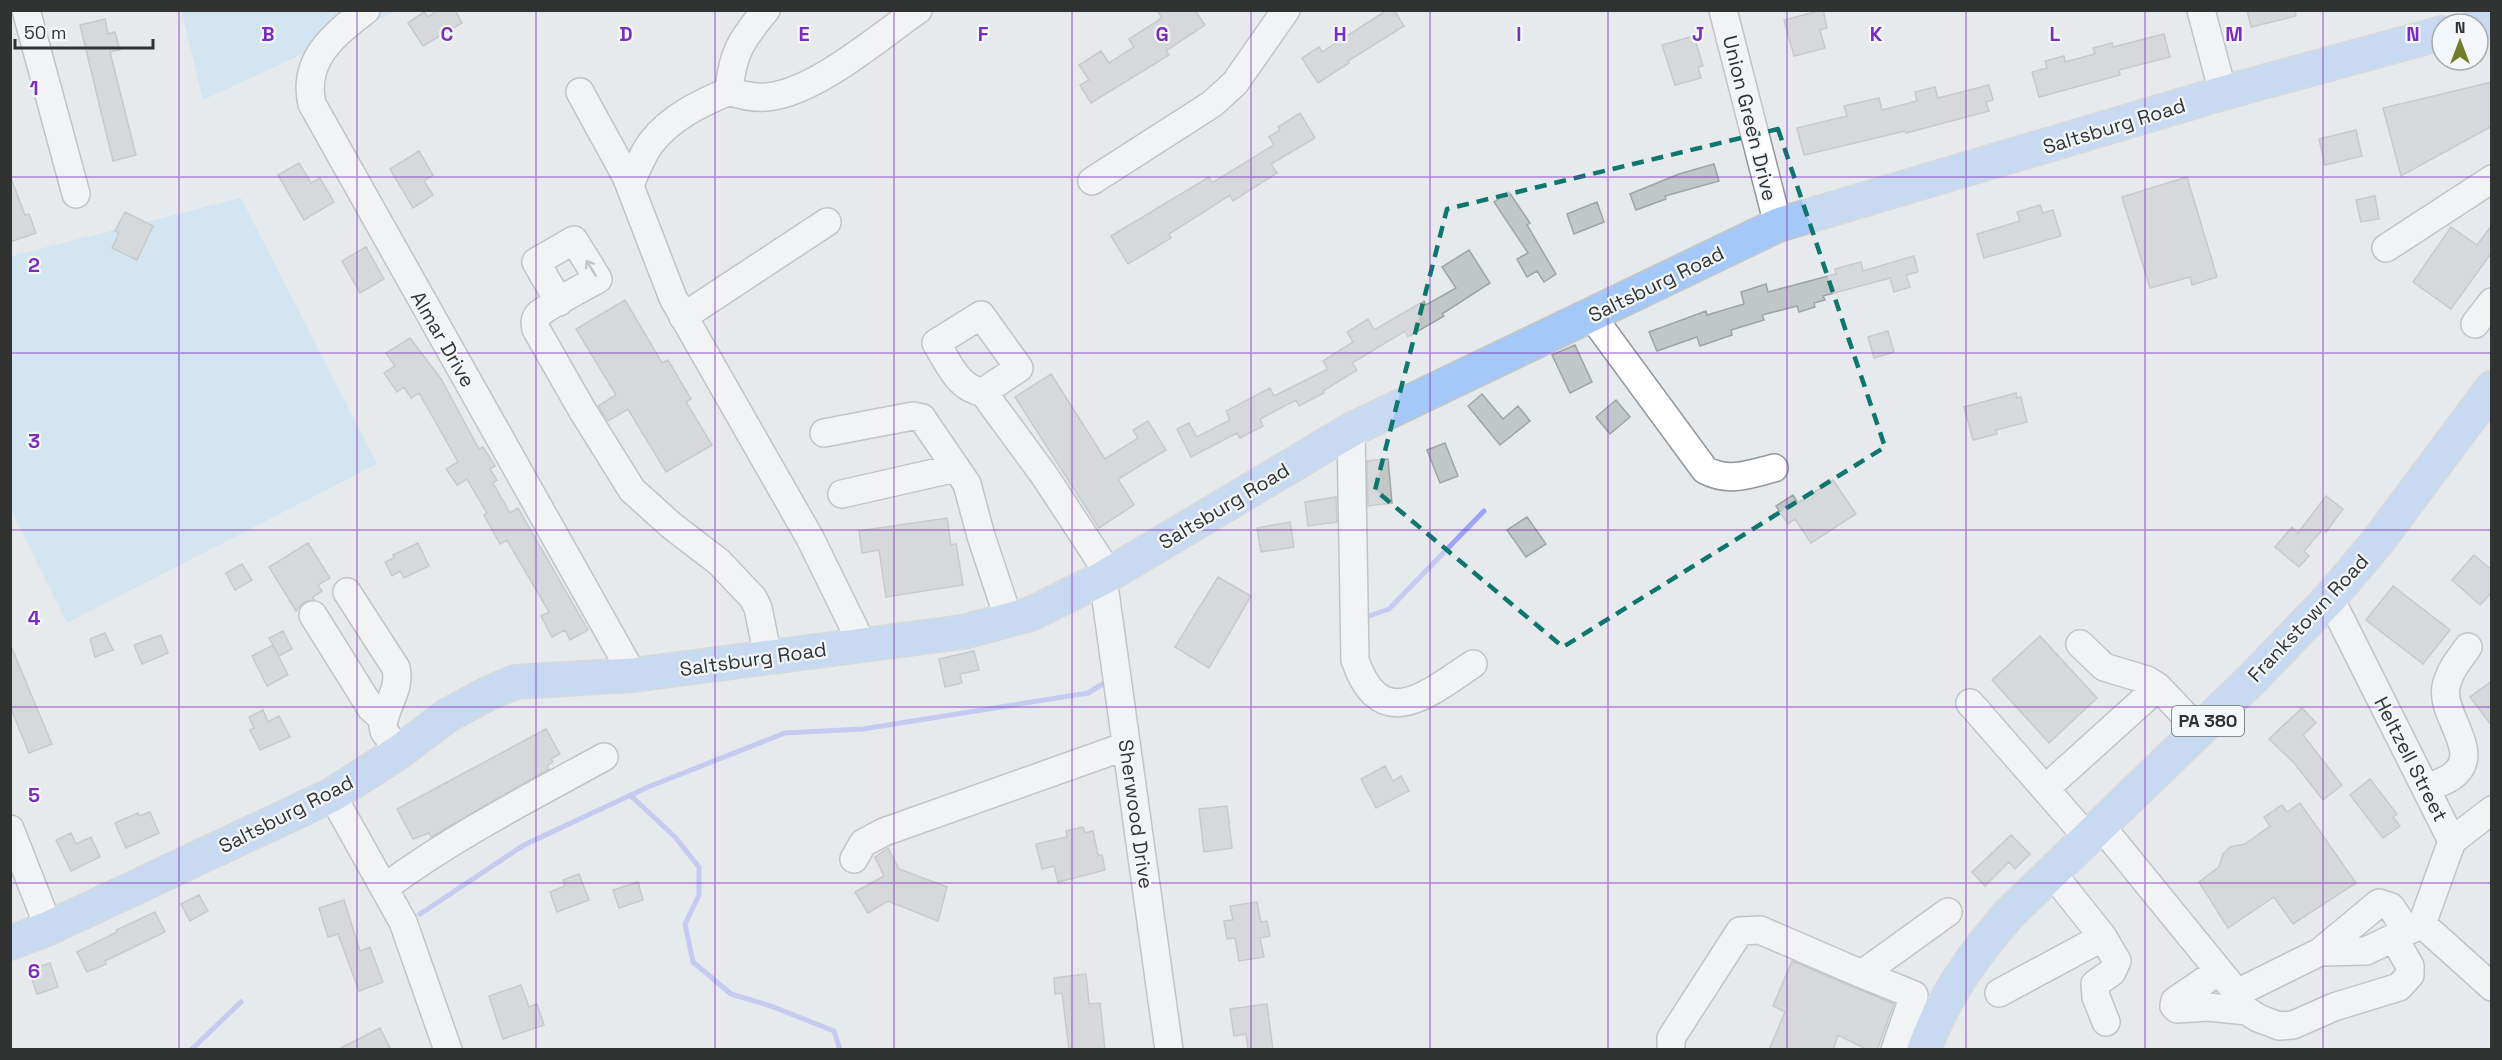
<svg xmlns="http://www.w3.org/2000/svg" width="2502" height="1060" viewBox="0 0 2502 1060" font-family="'Space Grotesk',sans-serif">
	<rect width="100%" height="100%" fill="#e6eaed"/>
	<path fill="#bbe1f6" d="M181 10 396 11 203 100Z
		M241 198 377 464 67 623 11 510V256Z"/>
	<g fill="none" stroke-linecap="round" stroke-linejoin="round">
		<path stroke="#9da5f4" stroke-width="5" d="M1369 616 1389 609 1484 511
			M630 795 675 837 699 867V895L685 924 693 962 731 994 771 1006 834 1031 840 1050
			M420 914 524 845 648 787 785 733 863 729 1088 693 1109 680
			M191 1050 241 1002"/>
	</g>
	<path fill="#c1c6c7" stroke="#9fa4a5" stroke-width="1.5" d="M438 10H455L462 23 423 46 408 23 424 12 428 17Z
		M1157 10H1195L1205 25 1166 51 1169 55 1091 103 1080 85 1089 80 1079 65 1101 51 1109 63 1134 47 1129 39 1162 18Z
		M1387 10H1394L1404 26 1348 61 1349 63 1318 83 1302 58 1319 47 1322 52Z
		M1823 10 1827 28 1820 30 1825 48 1794 56 1784 20Z
		M2247 10H2295L2296 16 2251 27Z
		M105 19 108 34 115 32 120 50 110 52 136 155 113 161 80 25Z
		M2164 34 2170 57 2119 70 2120 75 2039 97 2032 72 2047 68 2045 61 2064 56 2065 62 2095 54 2093 48 2112 43 2113 47Z
		M1694 36 1703 66 1698 67 1701 78 1675 85 1662 45Z
		M2492 82V126L2401 176 2383 108Z
		M1989 85 1993 100 1986 102 1989 111 1906 133 1905 131 1804 155 1797 128 1847 116 1844 106 1879 98 1882 110 1917 101 1915 92 1935 87 1938 98Z
		M1300 113 1315 138 1271 164 1277 173 1233 201 1230 195 1169 234 1171 238 1128 264 1111 236 1209 177 1212 183 1274 145 1269 137 1280 130 1278 127Z
		M2356 130 2362 156 2325 165 2319 139Z
		M419 151 433 175 424 181 433 195 413 208 390 169Z
		M299 163 311 183 320 178 334 202 304 220 278 175Z
		M1714 164 1719 181 1665 196 1666 199 1636 210 1630 194 1679 174Z
		M2187 177 2217 277 2192 285 2190 277 2150 288 2122 197Z
		M10 181H12L25 215 29 214 36 233 10 242Z
		M1509 192 1530 223 1527 225 1556 274 1544 282 1537 271 1527 277 1517 259 1528 253 1494 202Z
		M2375 196 2379 219 2361 222 2356 200Z
		M1597 202 1604 222 1574 234 1567 214Z
		M2040 205 2043 213 2053 210 2061 236 1984 258 1977 234 2020 221 2017 212Z
		M125 212 153 226 137 260 112 248 119 233 115 231Z
		M2492 225V252L2451 309 2413 282 2451 227 2477 245Z
		M366 247 384 279 360 293 342 261Z
		M1469 250 1490 283 1442 314 1444 316 1408 337 1405 331 1352 363 1357 370 1323 391 1324 393 1299 406 1296 400 1260 419 1263 426 1240 438 1237 433 1191 457 1177 429 1189 423 1197 437 1230 420 1226 411 1270 388 1274 396 1328 369 1323 361 1353 342 1347 332 1368 319 1374 330 1424 301 1426 305 1456 288 1442 267Z
		M1914 256 1918 272 1906 275 1910 287 1894 292 1890 278 1823 296 1825 300 1814 303 1815 307 1799 312 1797 306 1762 315 1764 320 1731 330 1732 335 1700 346 1697 337 1657 351 1649 332 1706 311 1707 315 1744 304 1741 292 1766 284 1768 292 1836 274 1835 269 1861 262 1863 271Z
		M625 300 662 363 668 360 691 399 686 402 712 445 666 472 628 409 608 421 598 406 616 395 576 329Z
		M1888 331 1894 352 1874 358 1868 337Z
		M410 338 441 379 479 449 483 447 495 466 490 469 497 480 493 483 510 513 518 508 588 630 570 640 565 630 552 637 541 616 549 612 507 540 500 544 484 515 487 513 467 479 457 485 446 469 458 462 419 393 411 398 404 387 397 392 384 373 395 366 386 353Z
		M1575 345 1592 382 1570 393 1552 355Z
		M1051 374 1105 459 1138 438 1133 430 1148 421 1166 450 1118 479 1134 505 1099 528 1015 397Z
		M2016 393 2017 398 2021 397 2027 422 1996 430 1997 434 1973 440 1964 407Z
		M1482 394 1503 419 1518 406 1530 421 1500 445 1468 406Z
		M1616 400 1630 417 1610 434 1596 417Z
		M1445 443 1458 476 1440 483 1427 450Z
		M1388 459 1392 503 1368 506 1367 461Z
		M1833 480 1856 514 1811 543 1795 519 1788 524 1776 506 1793 495 1798 503Z
		M2326 496 2343 509 2326 532 2323 529 2304 551 2309 556 2299 567 2275 547 2292 527 2298 533Z
		M1336 497 1337 522 1308 526 1305 502Z
		M1527 517 1546 544 1526 557 1507 530Z
		M947 518 951 545 956 544 963 585 886 597 879 550 862 553 859 531Z
		M1290 522 1294 547 1261 552 1257 528Z
		M308 543 330 578 318 585 322 591 313 597 314 600 304 602 296 611 269 567Z
		M418 543 429 566 404 578 400 571 392 576 385 562 394 558 393 555Z
		M2474 555 2492 570V592L2480 605 2452 580Z
		M242 564 252 580 235 590 226 573Z
		M1218 577 1251 596 1209 668 1175 647Z
		M2393 586 2450 630 2423 664 2366 620Z
		M283 631 292 649 279 656 269 638Z
		M105 633 113 650 95 657 90 639Z
		M161 635 168 653 142 664 134 645Z
		M2040 636 2097 698 2049 743 1992 680Z
		M10 644 52 744 29 753 10 706Z
		M273 645 288 675 267 686 252 656Z
		M974 651 979 670 960 674 962 683 945 687 939 659Z
		M2492 681V726L2470 697Z
		M2302 708 2316 723 2303 735 2342 785 2323 800 2294 763 2269 739Z
		M263 710 268 722 279 716 290 737 260 750 250 730 254 728 249 717Z
		M546 729 560 754 551 759 553 762 547 766 549 769 431 837 429 833 413 839 397 809Z
		M1385 766 1393 781 1401 776 1409 791 1376 808 1361 779Z
		M2370 779 2397 814 2393 817 2400 826 2383 838 2350 795Z
		M2300 803 2356 883 2293 924 2274 897 2228 928 2199 882 2219 867 2223 854 2230 847 2245 844 2270 826 2264 817 2282 805 2287 812Z
		M1227 806 1232 848 1204 852 1199 809Z
		M150 812 159 833 126 848 115 823 138 813 139 816Z
		M1083 827 1085 833 1093 831 1098 855H1102L1105 870 1058 882 1054 866 1042 869 1036 844 1067 837 1066 831Z
		M71 833 76 844 91 837 100 857 71 871 56 840Z
		M2011 835 2030 854 2015 869 2009 862 1985 886 1972 872Z
		M888 848 899 869 947 887 938 921 888 901 868 913 855 892 884 876 875 857Z
		M579 874 589 900 557 912 550 892 565 886 563 880Z
		M638 882 643 900 619 908 613 890Z
		M199 895 208 911 190 921 181 904Z
		M344 900 360 951 370 947 383 982 359 991 338 934 328 937 319 908Z
		M1257 902 1261 922 1267 921 1270 936 1260 938 1264 957 1239 961 1235 938 1227 939 1224 921 1233 920 1230 906Z
		M155 912 165 932 105 961 106 964 87 972 77 952 117 932 116 930Z
		M1792 961 1894 1004 1877 1050H1868L1838 1035 1833 1050H1769L1785 1012 1773 1006Z
		M50 963 58 987 37 994 29 970Z
		M1086 974 1089 1004 1100 1003 1105 1050H1069L1062 993 1055 994 1054 978Z
		M521 985 529 1007 537 1004 544 1025 503 1039 489 996Z
		M1267 1004 1273 1050H1248L1246 1034 1234 1036 1230 1009Z
		M380 1028 391 1050H337Z"/>
	<g fill="none" stroke-linecap="round" stroke-linejoin="round">
		<defs>
			<path id="minor" d="M26 10 76 194
				M366 10C334 35 302 59 312 104L633 675
				M1723 10 1778 225
				M2201 10 2223 93
				M729 91C732 53 742 39 766 10
				M580 92 626 176 673 298 810 538 862 644
				M1092 181 1212 104 1235 83 1286 10
				M630 185C636 171 642 155 651 143 671 117 699 104 729 91 743 96 759 99 774 96 820 88 879 37 918 10
				M2386 248 2492 179
				M559 302 536 262 574 240 598 279C586 286 545 307 538 315 534 320 535 324 536 329L581 408 632 490 672 526 719 562 753 598 758 608 768 657
				M1591 315 1705 470C1729 483 1750 474 1774 468
				M683 317 827 222
				M2475 324 2492 302
				M983 392 1019 368 981 315 936 343C948 362 958 389 983 392L1044 475 1109 574
				M1351 430 1355 660C1381 736 1429 693 1473 664
				M824 433 913 416 922 418 967 484 981 536 1009 620
				M842 494 956 468
				M1103 578 1169 1050
				M347 592 396 668C401 690 385 705 383 726L384 731 399 752
				M2330 598 2452 841 2422 924
				M313 615 371 708 384 720
				M2080 644 2104 667 2147 680 2158 687 2199 730
				M1970 703 2088 838
				M2426 788C2434 785 2444 782 2451 777 2485 754 2440 716 2446 687 2449 672 2459 659 2468 647
				M2045 789 2158 687
				M332 795 403 922 448 1050
				M2101 826 2237 993 2320 952 2366 951 2422 924
				M10 829 49 928
				M2452 841 2492 810
				M854 859 863 843 884 832 1126 746
				M384 888C453 837 529 798 604 757
				M2422 924 2492 987
				M2103 937 2117 961 2112 972 2095 984 2096 997 2106 1022
				M2320 952 2379 903 2391 907 2407 931
				M2219 971 2175 1001 2174 1006 2177 1009 2208 1007 2247 1011 2258 1018 2279 1026 2293 1025 2334 1007 2399 987 2410 975V966L2394 938
				M1999 993 2103 937 2052 873
				M1671 1050V1038L1740 931 1760 930 1862 974
				M1895 1050 1914 995 1862 974 1948 912"/>
			<path id="major" d="M2477 24 2492 20
				M10 943 49 928 332 795 399 752 448 715 489 693 515 682 633 675 963 632 1031 614 1103 578 1351 430 1778 225 2223 93 2442 33
				M1924 1050C1942 998 1973 956 2008 915L2252 679 2330 598 2378 541 2492 388"/>
		</defs>
		<use href="#minor" stroke="#94989a" stroke-width="30"/>
		<use href="#major" stroke="#c5c6c6" stroke-width="36"/>
		<use href="#minor" stroke="#fff" stroke-width="27"/>
		<use href="#major" stroke="#a4c8f7" stroke-width="33"/>
	</g>
	<defs><path id="oneway-shaft" d="M-6 0H5M1.5-3L5.5 0L1.5 3" fill="none" stroke-width="1.6" stroke-linecap="round" stroke-linejoin="round" transform="scale(1.5)"/></defs>
	<use stroke="#989999" href="#oneway-shaft" transform="translate(591 268) rotate(-121)"/>
	<path d="M0 0H2502V1060H0ZM1778 129 1885 447 1563 647 1375 490 1447 209Z" fill="#e6eaed" fill-opacity=".55" fill-rule="evenodd"/>
	<path fill="none" stroke="#0f766e" stroke-width="4.5" stroke-dasharray="12 8" stroke-linejoin="round" d="M1778 129 1885 447 1563 647 1375 490 1447 209Z"/>
	<path fill="none" stroke="#7b2cbf" stroke-width="1.5" stroke-opacity="0.55" d="M179 10V1050M357 10V1050M536 10V1050M715 10V1050M894 10V1050M1072 10V1050M1251 10V1050M1430 10V1050M1608 10V1050M1787 10V1050M1966 10V1050M2145 10V1050M2323 10V1050M10 177H2492M10 353H2492M10 530H2492M10 707H2492M10 883H2492"/>
	<g text-anchor="middle" stroke-width="4.5" stroke-linejoin="round" paint-order="stroke">
		<rect fill="#f3f7fa" stroke="#6b6e6f" stroke-width="1.5" x="2172" y="706" width="72" height="30" rx="4.5"/>
		<g font-size="18" font-weight="bold" fill="#313333">
			<text x="2208" y="727">PA 380</text>
		</g>
		<g font-size="20" fill="#313333" stroke="#f3f7fa">
			<text transform="translate(1750 118) rotate(76)" y="7">Union Green Drive</text>
			<text transform="translate(2114 126) rotate(-17)" y="7">Saltsburg Road</text>
			<text transform="translate(1656 284) rotate(-26)" y="7">Saltsburg Road</text>
			<text transform="translate(443 339) rotate(60)" y="7">Almar Drive</text>
			<text transform="translate(1224 506) rotate(-31)" y="7">Saltsburg Road</text>
			<text transform="translate(2308 618) rotate(-47)" y="7">Frankstown Road</text>
			<text transform="translate(753 659) rotate(-8)" y="7">Saltsburg Road</text>
			<text transform="translate(2411 759) rotate(63)" y="7">Heltzell Street</text>
			<text transform="translate(286 814) rotate(-27)" y="7">Saltsburg Road</text>
			<text transform="translate(1136 814) rotate(82)" y="7">Sherwood Drive</text>
		</g>
	</g>
	<g font-size="20" text-anchor="middle" font-weight="bold" fill="#7b2cbf" stroke="#f3f7fa" stroke-width="4.5" stroke-linejoin="round" paint-order="stroke">
		<text x="268" y="41">B</text>
		<text x="447" y="41">C</text>
		<text x="626" y="41">D</text>
		<text x="804" y="41">E</text>
		<text x="983" y="41">F</text>
		<text x="1162" y="41">G</text>
		<text x="1340" y="41">H</text>
		<text x="1519" y="41">I</text>
		<text x="1698" y="41">J</text>
		<text x="1876" y="41">K</text>
		<text x="2055" y="41">L</text>
		<text x="2234" y="41">M</text>
		<text x="2413" y="41">N</text>
		<text x="34" y="95">1</text>
		<text x="34" y="272">2</text>
		<text x="34" y="448">3</text>
		<text x="34" y="625">4</text>
		<text x="34" y="802">5</text>
		<text x="34" y="978">6</text>
	</g>
	<rect width="2502" height="1060" fill="none" stroke="#313333" stroke-width="24"/>
	<g transform="translate(2460 42)"><circle r="28" fill="#f3f7fa" stroke="#a5a9aa" stroke-width="1.5"/>
	<path d="M0-4.5L10 22L0 15L-10 22Z" fill="#717d29"/>
	<text y="-9" font-size="16" font-weight="bold" text-anchor="middle" fill="#313333">N</text>
	</g>
	<path d="M15 39v9h138v-9" fill="none" stroke="#313333" stroke-width="3"/>
	<text x="24" y="39" font-size="18" fill="#313333" stroke="#f3f7fa" stroke-width="4.5" paint-order="stroke">50 m</text>
</svg>
